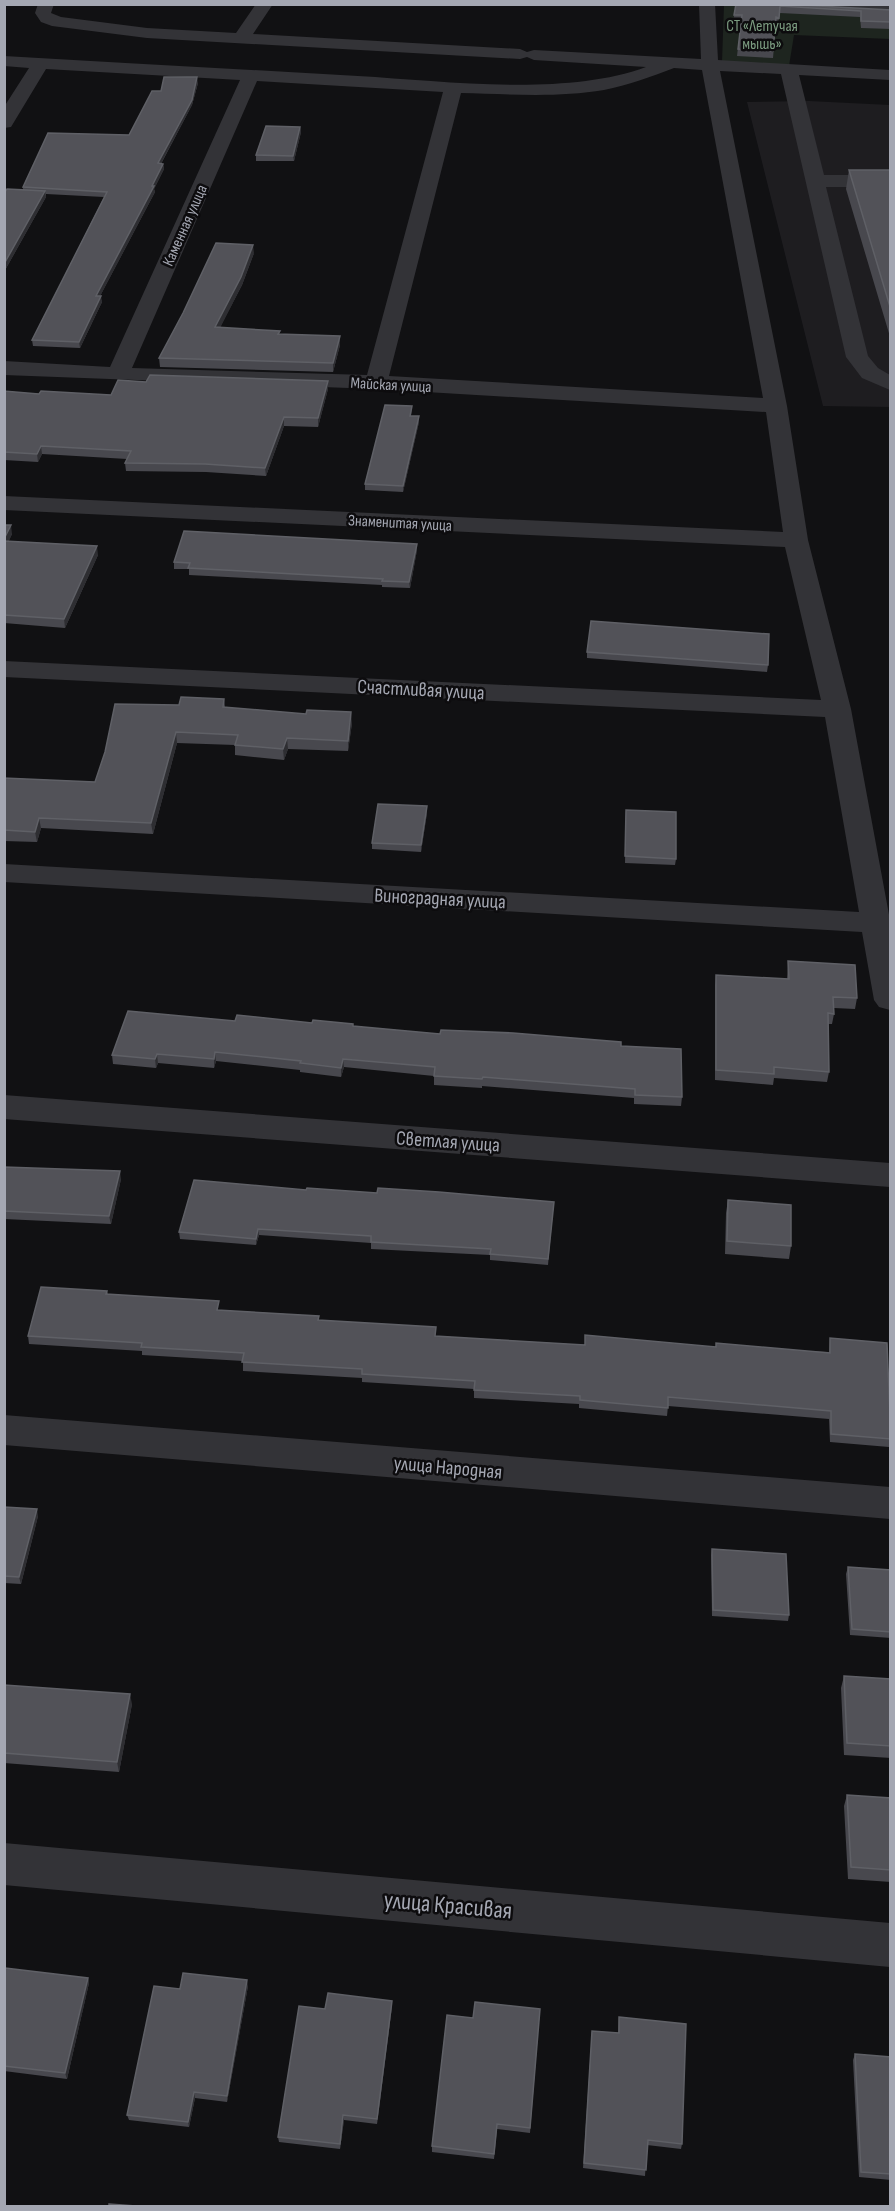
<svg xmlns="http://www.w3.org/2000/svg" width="895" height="2211" viewBox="0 0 895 2211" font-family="'Sofia Sans Condensed',sans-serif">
	<rect width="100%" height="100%" fill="#111113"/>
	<path fill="#1e1d20" d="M809 101 890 105V407L823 406 747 102Z"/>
	<path fill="#1e251f" d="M724 5H890V39L794 35 789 66 722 62Z"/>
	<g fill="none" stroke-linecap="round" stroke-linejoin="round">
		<path fill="#333337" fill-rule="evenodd" d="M38 4H54L51 13 61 17 147 28 236 33 256 4H273L253 34 520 49 527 52 534 50 701 59 699 4H715L718 60 890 70V80L799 75 824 175H890V187H826L868 356 878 368 890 375V390L862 378 846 357 781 74 720 71 787 406 808 540 851 709 890 920V1010L879 1007 874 1000 862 932 4 882V864L859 912 825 717 4 677V661L821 700 785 547 4 510V496L783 532 766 412 376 389 4 375V361L110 367 240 80 46 69 11 127 4 128V107L29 68 4 66V56C122 63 240 69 358 76 445 81 565 97 646 67L534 60 527 57 520 59 147 38 52 26 41 22 35 13ZM674 68 702 70 763 398 389 376 461 93C507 94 557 98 604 90 628 85 651 77 674 68ZM257 81 443 92 367 375 132 368Z
			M774 4H890V14L782 9Z
			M4 1095 890 1163V1187L4 1119Z
			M4 1415 890 1487V1519L4 1445Z
			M4 1843 890 1923V1967L4 1885Z"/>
	</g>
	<path fill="#48484e" d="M736 4 891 10V29L861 28 860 17 780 13 778 24H776L773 58 737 56 741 22H733Z
		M198 83 192 105 161 164H163L164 169 154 189 155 192 100 296 102 302 80 348 33 346 32 340 104 197 46 194V197L4 272V193L23 190V187L129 135 161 91Z
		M300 127 301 132 294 161H256V155Z
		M849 170H891V340L846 189Z
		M254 253 242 285 220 327 340 345 333 372 160 367 159 358Z
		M328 381V389L318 427 284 426 266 476 206 472 126 471 125 463 127 459 42 454 38 462 4 460V391L39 394 111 395 146 382Z
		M412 406 411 416 419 422 403 492 365 490V484Z
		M4 525 12 534 8 542 98 555 65 628 4 623Z
		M417 544V550L410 588 382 587V585L189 575V569H174V562Z
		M587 652 768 665 767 672 587 658Z
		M224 699 225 707 352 723 348 751 288 749 284 760 235 755V745L177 743 153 834 41 828 37 842 4 841V778L95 782 179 705Z
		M626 810 676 859 675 865 625 863Z
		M427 813 421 852 372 849V843Z
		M788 961 857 998 855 1009 834 1008V1014L832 1024H828L829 1072 827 1082 774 1078 773 1085 715 1080V985L716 975 787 979Z
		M235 1021 353 1026 440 1034 621 1046 682 1097 681 1106 634 1104V1098L482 1086V1088L434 1085V1076L344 1067 341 1077 300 1072V1070L216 1061 214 1068 158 1063 156 1068 113 1064 112 1055Z
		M4 1167 121 1179 111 1224 4 1219Z
		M306 1190 554 1202 548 1265 490 1260V1255L371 1249V1243L259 1235 256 1245 180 1239 179 1232Z
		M728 1200 791 1246 789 1259 725 1254 726 1213Z
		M107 1291 108 1294 219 1310 319 1316V1320L436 1336 585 1345 715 1347 829 1352 830 1338 891 1439 889 1447 830 1442 829 1419 668 1406 667 1416 579 1408V1404L474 1398V1389L362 1382V1378L243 1371V1361L142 1355V1351L29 1344 28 1336Z
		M4 1507 38 1516 21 1584 4 1583Z
		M712 1549 789 1615 788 1621 712 1616 711 1555Z
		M848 1567 891 1570V1638L850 1635 846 1574Z
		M844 1676 891 1679V1758L844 1755 841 1688Z
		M4 1685 132 1704 119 1772 4 1763Z
		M847 1795 891 1798V1882L848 1879 844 1806Z
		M4 1970 88 1978 89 1983 67 2079 4 2071Z
		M248 1986 227 2102 195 2098 189 2127 129 2120 127 2115 180 1989Z
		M392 2001V2006L377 2124 344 2120 340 2149 279 2142 278 2137 325 2009Z
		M540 2009 530 2133 497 2129 494 2159 432 2152V2146L473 2018Z
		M619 2017 682 2144 681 2149 647 2145 645 2176 583 2168 592 2031 618 2033Z
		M855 2054 891 2057V2180L859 2177 853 2060Z"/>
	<path fill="#2e2e32" d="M197 77 198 83 192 105 158 169V163Z
		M300 127 301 132 294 161 293 156Z
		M163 164 164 169 154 189 155 192 97 302 96 296Z
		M45 191 46 197 4 272V264Z
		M253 245 254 253 242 285 216 336 215 327Z
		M101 296 102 302 80 348 79 342Z
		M340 336V345L333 372V363Z
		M328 381V389L318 427V418Z
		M419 416V422L403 492V486Z
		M284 417V426L266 476 265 468Z
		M41 446 42 454 38 462 37 454Z
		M11 525 12 534 5 550 4 539Z
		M417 544V550L410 588 409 582Z
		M97 546 98 555 65 628 64 619Z
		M351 712 352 723 348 751V741Z
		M176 732 177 743 153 834 151 823Z
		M287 738 288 749 284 760 283 749Z
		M427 806V813L421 852V845Z
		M39 818 41 828 37 842 35 832Z
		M215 1052 216 1061 214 1068V1059Z
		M157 1054 158 1063 156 1068 155 1059Z
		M343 1059 344 1067 341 1077V1068Z
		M120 1171 121 1179 111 1224 109 1216Z
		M258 1229 259 1235 256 1245V1239Z
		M37 1509 38 1516 21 1584 19 1577Z
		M130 1694 132 1704 119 1772 117 1762Z
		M88 1978 89 1983 67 2079 65 2073Z
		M247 1980 248 1986 227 2102V2096Z
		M392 2001V2006L377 2124V2119Z
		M194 2092 195 2098 189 2127 188 2122Z
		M343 2115 344 2120 340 2149V2144Z"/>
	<path fill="#525258" stroke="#5f6066" stroke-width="1.5" d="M736 4H782L891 10V22L861 21V11L780 6 779 18 776 17 773 51 738 49 742 15H734Z
		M164 77H197L192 100 158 163 163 164 152 186H154L96 296H101L79 342 32 340 107 192 23 187 48 133 129 135 152 91H161Z
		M266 126 300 127 293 156 256 155Z
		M849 170H891V310Z
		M7 189 45 191 4 264V193Z
		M216 243 253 245 241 277 215 327 280 331 278 334 340 336 333 363 159 358 183 313Z
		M150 375 328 381 318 418 284 417 265 468 205 464 125 463 131 451 41 446 37 454 4 452V391L39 394 41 391 111 395 118 380 146 382Z
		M385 405 412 406 410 416H419L403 486 365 484Z
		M4 525H11L4 539Z
		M184 531 417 544 409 582 382 581 383 579 188 568 190 563 174 562Z
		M4 541 97 546 64 619 4 615Z
		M591 621 769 634 768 665 587 652Z
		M181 697 224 699 223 707 306 714 307 710 351 712 348 741 287 738 283 749 235 745 238 735 176 732 151 823 39 818 35 832 4 830V778L95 782 105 752 115 704 179 705Z
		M378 804 427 806 421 845 372 843Z
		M626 810 676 812V859L625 856Z
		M788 961 855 965 857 998 833 997 834 1014 828 1013 829 1072 774 1067V1074L716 1070V975L789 979Z
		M128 1011 235 1021 237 1015 312 1023 313 1020 353 1024V1026L440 1034 441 1030 513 1033 621 1042V1046L681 1049 682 1097 635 1095V1089L483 1077 482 1079 434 1076 435 1067 343 1059 341 1068 300 1063 301 1061 215 1052 214 1059 157 1054 155 1059 112 1055Z
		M4 1167 120 1171 109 1216 4 1211Z
		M194 1180 306 1190 307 1188 377 1193 378 1188 439 1192 554 1202 548 1259 490 1254 491 1249 371 1242V1236L258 1229 256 1239 179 1232Z
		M728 1200 791 1205V1246L727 1241Z
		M41 1287 107 1291 106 1294 219 1301 217 1310 319 1316 318 1320 436 1327 435 1336 585 1345V1335L716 1347V1343L830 1353V1338L887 1343 891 1439 831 1434V1411L668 1397V1408L580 1400V1396L474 1390 475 1381 362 1374V1369L242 1362 244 1353 141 1347 142 1343 28 1336Z
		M4 1507 37 1509 19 1577 4 1576Z
		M712 1549 786 1554 789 1615 713 1610Z
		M848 1567 891 1570V1632L852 1629Z
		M844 1676 891 1679V1746L847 1743Z
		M4 1685 130 1694 117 1762 4 1753Z
		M847 1795 891 1798V1870L851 1867Z
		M5 1968 88 1978 65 2073 4 2066Z
		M183 1973 247 1980 227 2096 194 2092 188 2122 127 2115 154 1986 180 1989Z
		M328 1993 392 2001 377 2119 343 2115 340 2144 278 2137 299 2006 325 2009Z
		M475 2002 540 2009 530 2128 497 2124 494 2154 432 2146 447 2015 473 2018Z
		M619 2017 686 2024 682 2144 648 2140 646 2170 584 2163 592 2031 619 2033Z
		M855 2054 891 2057V2174L861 2172Z
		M109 2204 136 2206H109Z"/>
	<g text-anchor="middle" stroke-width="5" stroke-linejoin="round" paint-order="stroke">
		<g font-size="16" fill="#7c9c81" stroke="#0d0c0e">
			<text x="762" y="31">СТ «Летучая<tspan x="762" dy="18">мышь»</tspan></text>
		</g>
		<g font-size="16" fill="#a4a7b2" stroke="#0d0c0e">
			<text transform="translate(184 225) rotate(-66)" y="6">Каменная улица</text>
			<text transform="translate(391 384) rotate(3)" y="6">Майская улица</text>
			<text transform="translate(400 522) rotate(3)" y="6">Знаменитая улица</text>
		</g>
		<g font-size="20" fill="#a4a7b2" stroke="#0d0c0e">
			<text transform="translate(421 689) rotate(3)" y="7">Счастливая улица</text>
			<text transform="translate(440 898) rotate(3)" y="7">Виноградная улица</text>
			<text transform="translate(448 1141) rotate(4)" y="7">Светлая улица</text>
			<text transform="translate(448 1467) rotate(5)" y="7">улица Народная</text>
		</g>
		<g font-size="24" fill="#a4a7b2" stroke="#0d0c0e">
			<text transform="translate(448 1905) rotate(5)" y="8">улица Красивая</text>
		</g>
	</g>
	<rect width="895" height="2211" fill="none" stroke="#a4a7b2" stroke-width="12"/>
</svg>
